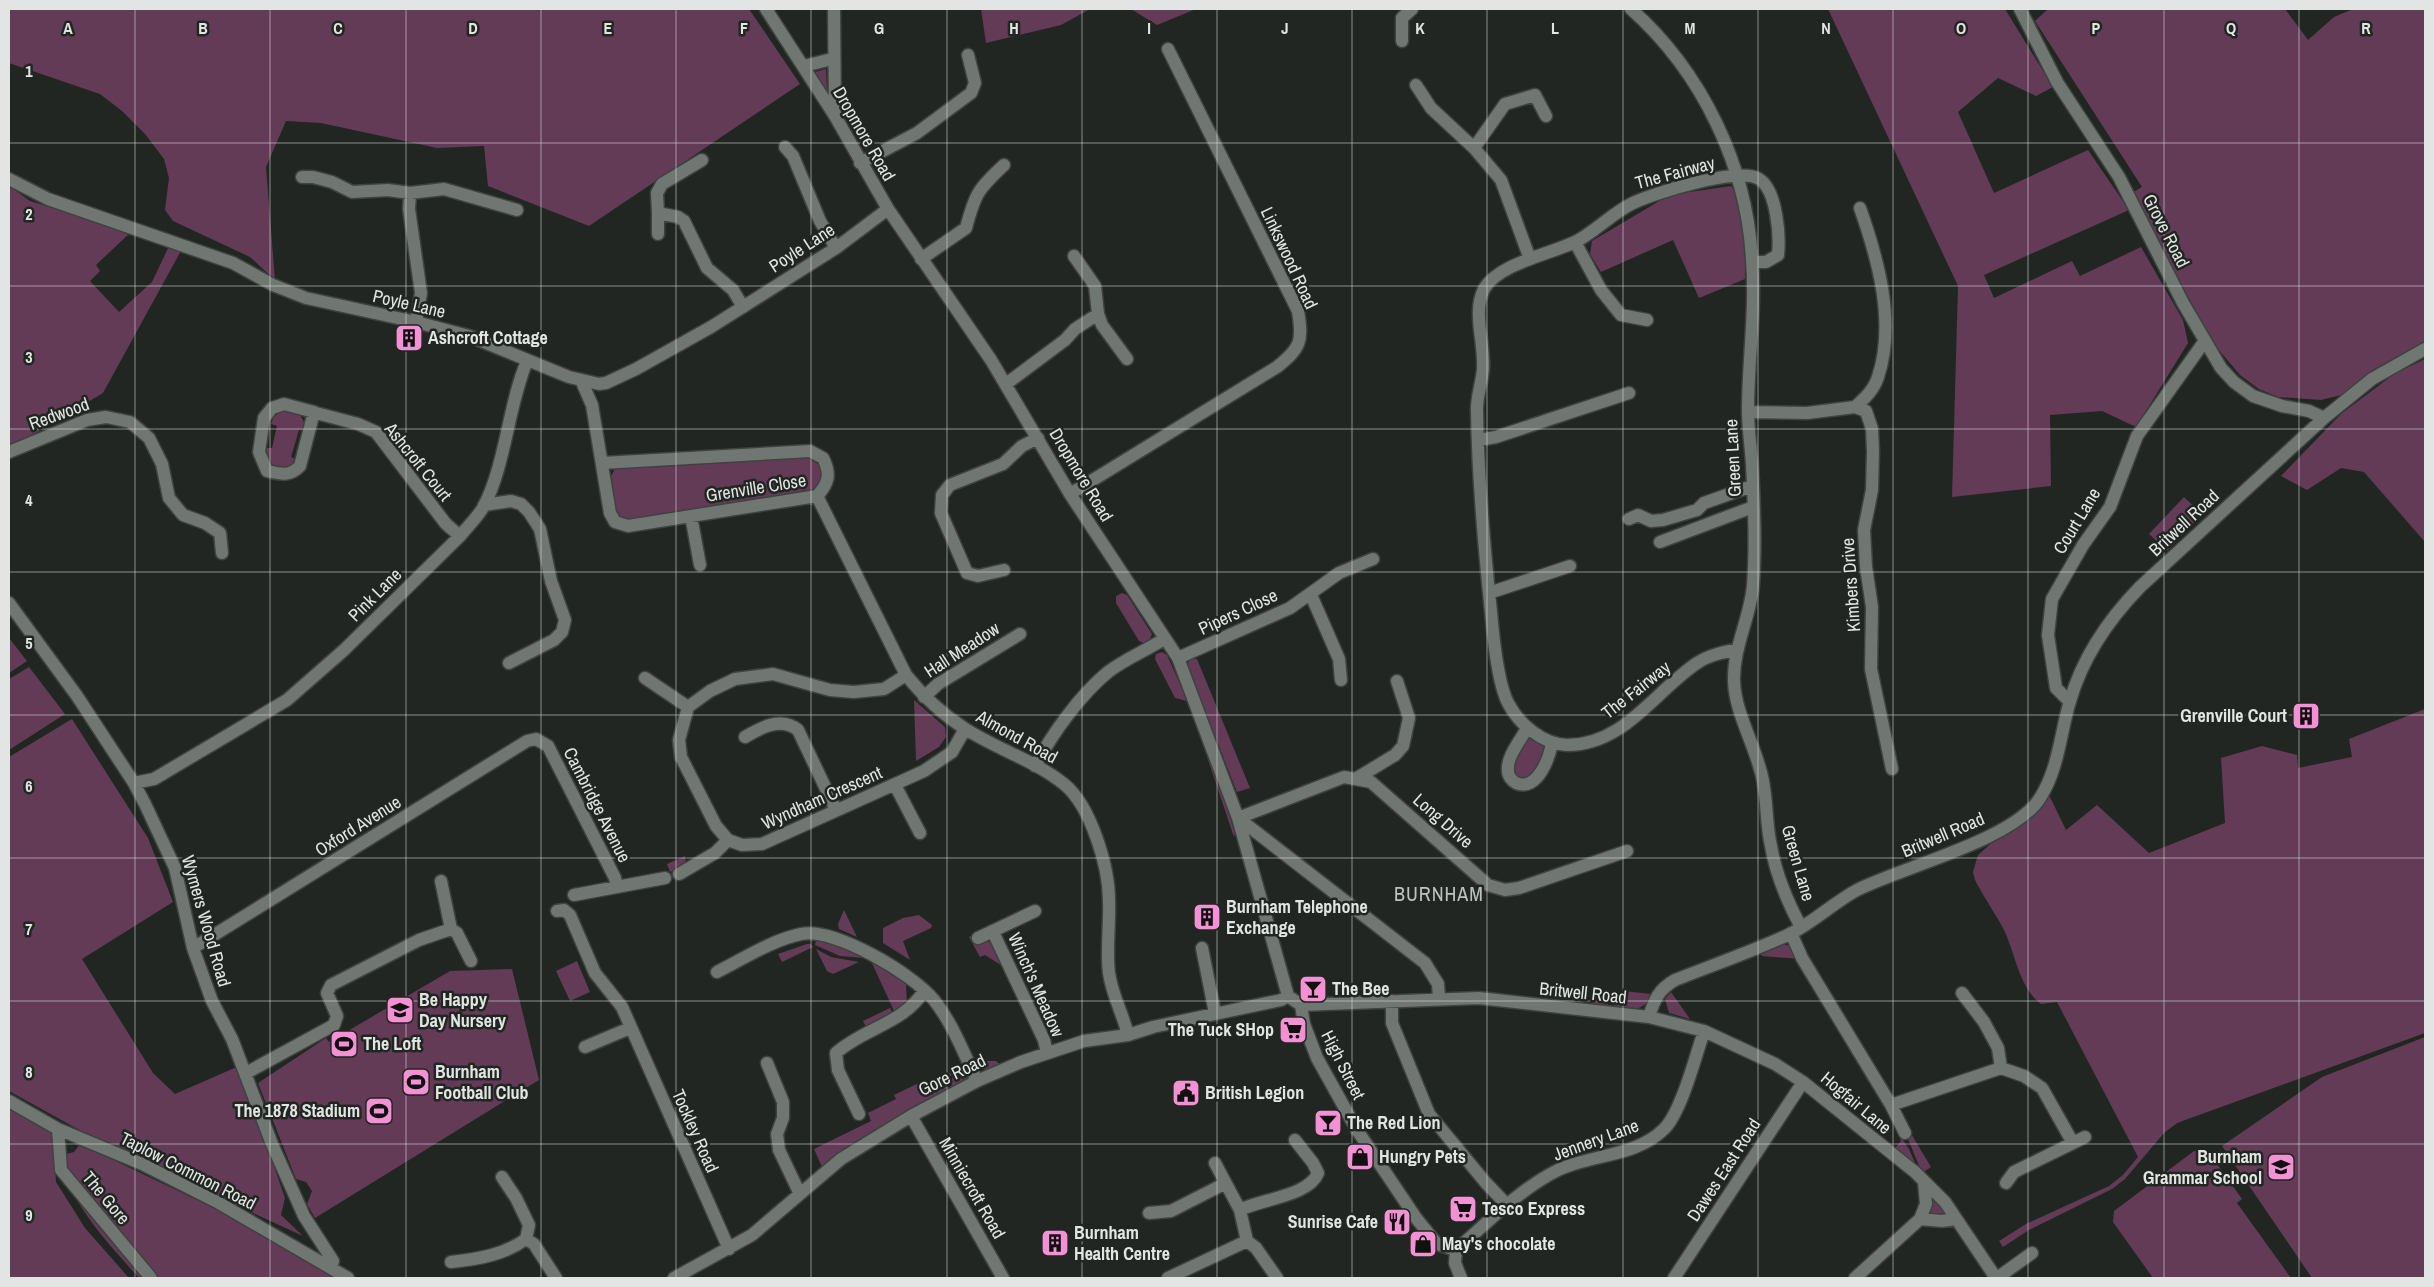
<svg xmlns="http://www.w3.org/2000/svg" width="2434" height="1287" viewBox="0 0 2434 1287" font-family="'Archivo Narrow',sans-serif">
	<rect width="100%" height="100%" fill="#212623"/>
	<path fill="#633b56" d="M9 9H749L800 84 589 226 488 186 484 146 437 148 321 123 286 121 266 167 275 280 250 257 173 221 165 210 169 178 164 159 145 134 122 111 100 94 9 63Z
		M981 9H1090L1061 25 986 43Z
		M1131 9H1196L1157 25Z
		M1828 9H2005L2053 87 2036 96 1998 78 1958 112 1994 193 2088 150 2129 210 1984 275 1994 298 2072 261 2080 276 2141 247 2183 320 2188 343 2136 427 2102 411 2050 415 2051 486 1952 497 1958 286Z
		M2048 9H2285L2308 40 2334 17 2353 9H2425V341L2371 371 2345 394 2321 400 2278 397 2259 389 2240 375 2213 343 2132 193 2142 187 2035 21Z
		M826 69 827 91 815 72Z
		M9 186 30 201 132 231 96 265 100 271 90 281 119 312 152 282 170 244 182 249 103 393 9 449Z
		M1731 186C1751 211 1744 250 1745 279L1699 298 1673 240 1601 272 1590 254 1592 241 1661 200 1683 193Z
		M2425 359V542L2364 472 2341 468 2307 490 2281 476 2341 414 2394 374Z
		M282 411 300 415 304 422V431L299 430 291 457 295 459 291 467C277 469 271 466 264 455L266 448H272L277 426 271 424 274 416Z
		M809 458 821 466 822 481 814 489 629 522 616 514 609 480 617 465Z
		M2184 497 2202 514 2167 551 2149 534Z
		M1122 593 1127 595 1152 634 1150 639 1143 643 1139 641 1116 603V596Z
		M9 638 27 661 9 673Z
		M1162 652 1167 655 1200 729 1235 833 1234 837 1197 727 1187 701 1175 698 1155 659 1156 654Z
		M1190 659H1197L1250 788 1237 792 1187 665Z
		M29 667 65 714 9 750V679Z
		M914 700 945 727 946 737 939 747 916 761Z
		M2425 709V1033L2177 1123 2164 1133 2125 1179 2112 1189 2029 1230 2003 1247 1999 1241 2026 1224 2109 1186 2123 1175 2138 1157 2057 1002 2041 1004C2020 989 2015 954 2005 932 1996 914 1984 898 1975 880L1973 872 1978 855 2048 793 2066 830 2097 805 2149 853 2225 823 2221 758 2262 746 2297 755 2298 768 2352 757 2349 739Z
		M72 719 148 838 173 902 82 959 153 1073 175 1094 239 1066 285 1198 281 1215 303 1236 110 1147 9 1091V757Z
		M1530 738 1543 743 1546 752 1533 776 1525 780 1516 776 1512 767 1523 743Z
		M685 856 686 865 670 872 667 864Z
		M844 910 857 937 839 929 838 924Z
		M919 915 932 925 931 928 903 941 910 960 883 943V928L903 918Z
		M976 933 981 943 987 941 995 943 1004 967 985 955 980 957 969 937Z
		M816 941H829L866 955 863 958 840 956 815 945Z
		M807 944H811L813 947 782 962 778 954Z
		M1783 944 1791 946 1800 959 1762 956 1760 953Z
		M816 949 831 957 859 962 833 974 827 971Z
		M577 961 590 992 570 1001 556 971Z
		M871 961 906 984 907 1004 895 1013Z
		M512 969 539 1080 315 1218 307 1204 312 1191 306 1182 296 1179 258 1083 326 1038 329 1042 450 971Z
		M1624 991 1651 994C1646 1012 1629 1010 1614 1009L1615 995Z
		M1671 992 1690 1019 1669 1013 1665 999Z
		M1608 997V1007L1588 1004Z
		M890 1008 893 1015 867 1029 863 1021Z
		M2425 1037V1278H2312L2222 1146 2322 1077Z
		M972 1061H996L1002 1066 988 1071 979 1067Z
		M965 1062 969 1077 968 1080 951 1091 952 1078Z
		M954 1071C948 1080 949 1087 944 1095L874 1130 822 1167 814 1149 871 1121 868 1113 896 1099 894 1095 925 1080 928 1083Z
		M9 1108 53 1132 56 1182 85 1228 129 1278H9Z
		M1897 1131 1909 1149 1916 1165 1895 1148 1901 1141Z
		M1910 1132 1931 1167 1922 1173 1906 1134Z
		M80 1144 245 1223 337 1278H139C111 1246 64 1199 62 1155L74 1152Z
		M2194 1151H2205L2210 1154 2242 1199 2237 1203 2291 1278H2153L2113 1222 2114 1211Z
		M1932 1195 1947 1214H1930Z"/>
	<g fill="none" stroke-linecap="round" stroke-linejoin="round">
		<defs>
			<path id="minor" d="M766 9 835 116 888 209 991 360 1070 494 1178 658 1238 818 1288 996 1301 1005 1479 998 1649 1017 1704 1031 1775 1064 1803 1082 1915 1172 1945 1202 1996 1278
				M834 9 835 113
				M1631 9C1702 72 1747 166 1752 260 1756 311 1748 361 1748 411 1748 429 1751 447 1752 464 1754 504 1756 546 1753 586 1750 618 1733 648 1734 681 1735 711 1752 739 1760 769 1768 793 1765 821 1771 846 1776 875 1787 901 1801 927
				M2020 9 2057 82 2119 177 2183 303 2221 368 2234 382 2253 396 2282 406 2309 411 2324 418
				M1402 41V18L1412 9
				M804 66 832 59
				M1416 85 1431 108 1474 148 1501 180 1530 259
				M785 147 793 156 820 221 836 248
				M1474 148 1505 104 1535 95 1546 116
				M702 160 662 184 657 193 658 213 678 217 684 221 707 268 733 290 743 307
				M860 163 917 133 971 93 975 83 968 55
				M302 177H313L332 182 352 192 388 190 410 193 444 189 517 210
				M9 179 48 199 233 263 273 285 306 298 416 322 469 336 569 377 599 384 606 383 636 369 711 327 836 248 888 209
				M410 193 409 209 421 293 416 322
				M658 234V213
				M1575 242 1601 290 1621 315 1647 320
				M1074 256 1095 286 1098 314 1102 325 1127 359
				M921 259 966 228C975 194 978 189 1004 165
				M581 380 592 405 610 513 615 522 628 526 817 496C829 483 831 474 823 458L810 451 602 463
				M1006 384 1065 340 1075 329 1098 314
				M1855 407C1864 399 1874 390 1878 377 1896 323 1878 259 1860 208
				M314 412 300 466C290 477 280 474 267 471L259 452 264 418 272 408 284 404 314 412 316 413 358 424 376 432 446 524 460 536
				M1748 412 1807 413 1855 407 1866 411 1872 429 1873 451 1872 490 1864 530 1866 567 1872 607 1871 669 1892 769
				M1479 440 1496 437 1629 393
				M9 452 87 420 106 417 130 422 149 438 162 464 169 498 183 515 205 523 220 533 222 553
				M1070 494 1277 367C1301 348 1303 341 1298 311L1168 49
				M817 496 906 675C923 696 942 714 964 728 996 749 1034 760 1064 784 1091 806 1109 867 1109 901 1110 925 1106 950 1109 973 1112 995 1123 1014 1128 1035
				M484 505 511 501 521 504 529 512 540 529 551 581 565 620 562 632 554 640 509 663
				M691 516 700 565
				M1629 519 1638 515 1651 521 1663 520 1697 510 1704 503 1752 486
				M1660 542 1753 507
				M1004 570 978 576 967 573 941 513 942 495 950 485 1003 464 1022 446 1038 438
				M1489 593 1570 566
				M1311 595 1339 659 1341 680
				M9 603 77 696 134 783 145 804 175 868 193 948 212 1001 232 1039 272 1144 304 1216 333 1261 331 1268
				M1738 649C1724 652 1709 655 1697 663 1654 692 1624 745 1567 745 1542 744 1519 724 1508 703 1498 684 1493 635 1491 612 1484 546 1478 479 1477 412 1476 398 1482 383 1483 369 1485 344 1472 312 1484 289 1498 264 1550 254 1575 242 1595 232 1612 213 1633 203 1654 193 1740 166 1759 179 1777 190 1780 236 1778 255L1766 262H1753
				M1178 658 1290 608 1339 573 1373 559
				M906 675 884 689 854 692 830 690 773 674 735 679 710 691 688 707 679 740 681 757 716 826 728 840 742 845 762 844 924 771 952 752 965 729
				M645 678 688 707
				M924 697 938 684 1020 634
				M2070 702 2056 688 2048 635 2052 599 2083 545 2110 507 2137 436 2204 342
				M1527 728C1521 740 1506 757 1508 771 1508 776 1512 781 1516 783 1537 792 1549 759 1552 743
				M745 737C760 728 781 716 798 730L836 810
				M1035 766C1052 734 1080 695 1108 672 1125 659 1147 650 1164 639
				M1357 778 1395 755 1403 746 1409 718 1397 681
				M134 783 154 779 287 700 344 650 460 536C468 526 478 517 484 506 506 463 508 406 527 361
				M895 785 920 833
				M1238 818 1344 777 1371 782 1488 885 1505 890 1519 888 1627 851
				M1238 818 1425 963 1438 984 1439 998
				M679 874 715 853 728 840
				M441 881 451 929
				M574 895 665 878
				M557 911 564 910 570 915 595 973 622 1007 729 1249
				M993 932 1044 1040 1047 1053
				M1791 933 1802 958 1891 1105 1905 1133
				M978 938 1035 911
				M193 948 527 741 536 739 548 746 615 878 617 887
				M1202 948 1215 1013
				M717 972C743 959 772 940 801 934 834 927 913 974 934 1000 953 1024 964 1054 977 1081
				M1962 993 1984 1022 1998 1048 2001 1068
				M1392 1001V1023L1429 1114 1486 1183 1507 1205
				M1301 1005 1304 1024 1317 1058 1357 1130 1416 1218 1437 1244 1456 1250 1455 1263 1461 1278
				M1649 1017C1654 1000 1659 989 1675 980 1713 965 1753 951 1790 934 1814 922 1833 903 1857 890 1902 867 2014 840 2040 798 2059 768 2060 734 2070 701 2083 656 2108 620 2140 587L2324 418 2372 379 2425 349
				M585 1047 630 1028
				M767 1063 783 1102V1118L777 1134 779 1150 799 1192
				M246 1073 334 1025 337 1016 327 993 331 985 419 940 451 929 457 933 471 961
				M9 1101 58 1129 142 1164 219 1203 348 1278
				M1891 1105 2001 1068 2024 1076 2042 1088 2073 1143
				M859 1114 838 1070 836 1053C864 1028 903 1024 924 991
				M911 1116 1003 1278
				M58 1129 61 1170 151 1278
				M1215 1163 1240 1210 1247 1241
				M2006 1183 2014 1172 2085 1137
				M1240 1210C1261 1199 1309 1196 1318 1173L1313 1163 1295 1140
				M1149 1213 1171 1211 1224 1184
				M1920 1219 1942 1221 1956 1219
				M526 1239 534 1244 556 1278
				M1247 1241 1256 1248 1277 1278
				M1456 1250C1488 1222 1520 1189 1558 1170 1592 1154 1636 1157 1664 1129 1681 1113 1696 1055 1704 1031
				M451 1262C478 1259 504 1255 526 1239L529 1225 516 1198 502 1177
				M674 1278 752 1235 841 1159 911 1116 977 1081 1021 1062 1084 1041 1128 1035 1153 1027 1281 1000 1288 996
				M1168 1278 1247 1241
				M1674 1278 1803 1082
				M1855 1278 1920 1219 1926 1204 1924 1181
				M1997 1278 2032 1253"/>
		</defs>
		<use href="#minor" stroke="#3f4240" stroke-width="15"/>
		<use href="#minor" stroke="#707672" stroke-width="12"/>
	</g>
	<path fill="none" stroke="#e2e5e3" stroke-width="1" stroke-opacity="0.55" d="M135 9V1278M270 9V1278M406 9V1278M541 9V1278M676 9V1278M811 9V1278M947 9V1278M1082 9V1278M1217 9V1278M1352 9V1278M1487 9V1278M1623 9V1278M1758 9V1278M1893 9V1278M2028 9V1278M2164 9V1278M2299 9V1278M9 143H2425M9 286H2425M9 429H2425M9 572H2425M9 715H2425M9 858H2425M9 1001H2425M9 1144H2425"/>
	<defs>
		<symbol id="building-square" viewBox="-11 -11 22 22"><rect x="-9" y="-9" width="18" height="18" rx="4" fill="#f491d4" stroke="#212623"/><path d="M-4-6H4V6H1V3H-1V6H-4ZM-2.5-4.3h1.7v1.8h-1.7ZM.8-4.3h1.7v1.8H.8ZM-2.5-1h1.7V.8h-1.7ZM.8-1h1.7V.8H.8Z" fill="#111"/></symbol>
		<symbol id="bar-square" viewBox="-11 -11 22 22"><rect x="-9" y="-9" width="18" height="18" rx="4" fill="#f491d4" stroke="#212623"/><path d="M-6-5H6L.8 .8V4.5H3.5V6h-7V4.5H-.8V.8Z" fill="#111"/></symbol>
		<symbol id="school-square" viewBox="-11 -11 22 22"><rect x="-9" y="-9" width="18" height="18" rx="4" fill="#f491d4" stroke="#212623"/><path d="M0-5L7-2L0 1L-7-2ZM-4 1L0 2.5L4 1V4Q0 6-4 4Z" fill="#111"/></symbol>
		<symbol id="supermarket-square" viewBox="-11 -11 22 22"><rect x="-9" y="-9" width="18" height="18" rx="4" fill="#f491d4" stroke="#212623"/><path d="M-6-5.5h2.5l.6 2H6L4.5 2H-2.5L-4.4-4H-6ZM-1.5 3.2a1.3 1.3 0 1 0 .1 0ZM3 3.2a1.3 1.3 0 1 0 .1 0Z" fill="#111"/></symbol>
		<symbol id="stadium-square" viewBox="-11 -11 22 22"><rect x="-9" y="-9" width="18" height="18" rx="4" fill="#f491d4" stroke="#212623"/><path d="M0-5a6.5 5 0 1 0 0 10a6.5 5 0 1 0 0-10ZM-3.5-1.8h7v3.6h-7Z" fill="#111"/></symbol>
		<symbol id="civic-square" viewBox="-11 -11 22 22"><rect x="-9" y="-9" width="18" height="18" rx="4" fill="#f491d4" stroke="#212623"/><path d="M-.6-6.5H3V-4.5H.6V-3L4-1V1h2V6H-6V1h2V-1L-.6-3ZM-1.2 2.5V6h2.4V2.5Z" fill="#111"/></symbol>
		<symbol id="shop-square" viewBox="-11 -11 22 22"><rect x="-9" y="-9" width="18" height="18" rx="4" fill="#f491d4" stroke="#212623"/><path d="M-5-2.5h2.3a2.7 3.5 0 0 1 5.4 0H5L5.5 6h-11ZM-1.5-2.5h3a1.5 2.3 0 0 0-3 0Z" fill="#111"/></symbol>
		<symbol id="restaurant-square" viewBox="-11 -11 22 22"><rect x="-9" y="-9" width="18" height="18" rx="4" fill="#f491d4" stroke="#212623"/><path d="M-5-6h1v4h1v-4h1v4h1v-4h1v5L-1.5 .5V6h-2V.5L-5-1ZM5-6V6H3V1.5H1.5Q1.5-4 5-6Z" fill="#111"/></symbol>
	</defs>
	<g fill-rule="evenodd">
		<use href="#building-square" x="393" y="322" width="32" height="32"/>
		<use href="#building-square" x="2290" y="700" width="32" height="32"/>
		<use href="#building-square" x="1191" y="901" width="32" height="32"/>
		<use href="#bar-square" x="1297" y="973" width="32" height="32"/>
		<use href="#school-square" x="384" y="994" width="32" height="32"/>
		<use href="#supermarket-square" x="1277" y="1014" width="32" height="32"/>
		<use href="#stadium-square" x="328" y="1028" width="32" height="32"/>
		<use href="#stadium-square" x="400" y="1066" width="32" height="32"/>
		<use href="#civic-square" x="1170" y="1077" width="32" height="32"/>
		<use href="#stadium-square" x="363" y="1095" width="32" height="32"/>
		<use href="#bar-square" x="1312" y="1107" width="32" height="32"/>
		<use href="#shop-square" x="1344" y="1141" width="32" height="32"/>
		<use href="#school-square" x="2265" y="1151" width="32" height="32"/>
		<use href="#supermarket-square" x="1447" y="1193" width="32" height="32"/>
		<use href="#restaurant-square" x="1381" y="1206" width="32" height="32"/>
		<use href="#building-square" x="1039" y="1227" width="32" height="32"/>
		<use href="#shop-square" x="1407" y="1228" width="32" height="32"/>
	</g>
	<g text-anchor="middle" stroke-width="5" stroke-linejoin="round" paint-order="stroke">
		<g font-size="18" fill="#e2e5e3" stroke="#212623">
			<text transform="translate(864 134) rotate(60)" y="6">Dropmore Road</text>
			<text transform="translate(1675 173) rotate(-15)" y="6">The Fairway</text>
			<text transform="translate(2166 231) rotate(63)" y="6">Grove Road</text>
			<text transform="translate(802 248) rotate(-33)" y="6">Poyle Lane</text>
			<text transform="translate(1289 258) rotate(65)" y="6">Linkswood Road</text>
			<text transform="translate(409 304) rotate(13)" y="6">Poyle Lane</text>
			<text transform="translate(59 414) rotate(-20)" y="6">Redwood</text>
			<text transform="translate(1733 458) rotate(-93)" y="6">Green Lane</text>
			<text transform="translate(418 462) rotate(51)" y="6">Ashcroft Court</text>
			<text transform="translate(1081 475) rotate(59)" y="6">Dropmore Road</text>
			<text transform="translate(756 488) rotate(-9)" y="6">Grenville Close</text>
			<text transform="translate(2077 521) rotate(-59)" y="6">Court Lane</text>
			<text transform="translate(2184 523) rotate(-43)" y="6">Britwell Road</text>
			<text transform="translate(1851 585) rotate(-94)" y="6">Kimbers Drive</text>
			<text transform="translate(375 595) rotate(-45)" y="6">Pink Lane</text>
			<text transform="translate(1238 612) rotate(-25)" y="6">Pipers Close</text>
			<text transform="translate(962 650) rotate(-33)" y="6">Hall Meadow</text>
			<text transform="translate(1636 690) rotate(-38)" y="6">The Fairway</text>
			<text transform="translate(1017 737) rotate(29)" y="6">Almond Road</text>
			<text transform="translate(822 798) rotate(-24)" y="6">Wyndham Crescent</text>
			<text transform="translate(597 805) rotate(63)" y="6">Cambridge Avenue</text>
			<text transform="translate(1443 821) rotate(41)" y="6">Long Drive</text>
			<text transform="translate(358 826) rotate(-32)" y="6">Oxford Avenue</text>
			<text transform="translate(1943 835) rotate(-23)" y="6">Britwell Road</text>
			<text transform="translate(1798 863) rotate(74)" y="6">Green Lane</text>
			<text transform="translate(206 921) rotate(74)" y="6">Wymers Wood Road</text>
			<text transform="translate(1036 985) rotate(66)" y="6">Winch's Meadow</text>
			<text transform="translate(1583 993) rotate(6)" y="6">Britwell Road</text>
			<text transform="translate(1343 1065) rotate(63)" y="6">High Street</text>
			<text transform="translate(952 1075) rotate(-26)" y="6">Gore Road</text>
			<text transform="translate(1856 1103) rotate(40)" y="6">Hogfair Lane</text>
			<text transform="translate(695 1131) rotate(66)" y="6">Tockley Road</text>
			<text transform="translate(1596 1140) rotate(-20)" y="6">Jennery Lane</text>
			<text transform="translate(1724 1170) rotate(-57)" y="6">Dawes East Road</text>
			<text transform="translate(188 1171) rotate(27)" y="6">Taplow Common Road</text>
			<text transform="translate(972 1188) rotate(60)" y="6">Minniecroft Road</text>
			<text transform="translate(106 1198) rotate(50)" y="6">The Gore</text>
		</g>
		<g font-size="18" font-weight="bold" fill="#e2e5e3" stroke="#212623" text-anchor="start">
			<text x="428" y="344">Ashcroft Cottage</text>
			<text x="2287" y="722" text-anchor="end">Grenville Court</text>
			<text x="1226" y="913">Burnham Telephone<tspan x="1226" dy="21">Exchange</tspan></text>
			<text x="1332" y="995">The Bee</text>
			<text x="419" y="1006">Be Happy<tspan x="419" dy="21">Day Nursery</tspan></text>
			<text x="1274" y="1036" text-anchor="end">The Tuck SHop</text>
			<text x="363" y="1050">The Loft</text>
			<text x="435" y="1078">Burnham<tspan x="435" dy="21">Football Club</tspan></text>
			<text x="1205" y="1099">British Legion</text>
			<text x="360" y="1117" text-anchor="end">The 1878 Stadium</text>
			<text x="1347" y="1129">The Red Lion</text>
			<text x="1379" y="1163">Hungry Pets</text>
			<text x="2262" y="1163" text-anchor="end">Burnham<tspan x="2262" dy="21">Grammar School</tspan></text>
			<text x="1482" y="1215">Tesco Express</text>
			<text x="1378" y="1228" text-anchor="end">Sunrise Cafe</text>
			<text x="1074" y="1239">Burnham<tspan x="1074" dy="21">Health Centre</tspan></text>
			<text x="1442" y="1250">May's chocolate</text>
		</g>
		<g font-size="20" letter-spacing="1" fill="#bcc3be" stroke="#212623">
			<text x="1439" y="901">BURNHAM</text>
		</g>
	</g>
	<g font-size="16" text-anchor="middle" font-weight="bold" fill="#e2e5e3" stroke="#212623" stroke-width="5" stroke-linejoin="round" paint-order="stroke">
		<text x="68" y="34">A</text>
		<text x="203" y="34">B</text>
		<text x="338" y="34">C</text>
		<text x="473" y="34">D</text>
		<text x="608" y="34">E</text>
		<text x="744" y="34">F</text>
		<text x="879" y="34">G</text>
		<text x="1014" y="34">H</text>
		<text x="1149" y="34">I</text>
		<text x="1285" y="34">J</text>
		<text x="1420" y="34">K</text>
		<text x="1555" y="34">L</text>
		<text x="1690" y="34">M</text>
		<text x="1826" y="34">N</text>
		<text x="1961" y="34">O</text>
		<text x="2096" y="34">P</text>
		<text x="2231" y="34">Q</text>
		<text x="2366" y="34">R</text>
		<text x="29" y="77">1</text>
		<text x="29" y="220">2</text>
		<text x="29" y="363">3</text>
		<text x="29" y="506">4</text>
		<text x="29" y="649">5</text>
		<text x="29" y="792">6</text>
		<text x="29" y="935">7</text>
		<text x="29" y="1078">8</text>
		<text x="29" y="1221">9</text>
	</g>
	<rect width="2434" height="1287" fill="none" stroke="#e2e5e3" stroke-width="20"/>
</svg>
